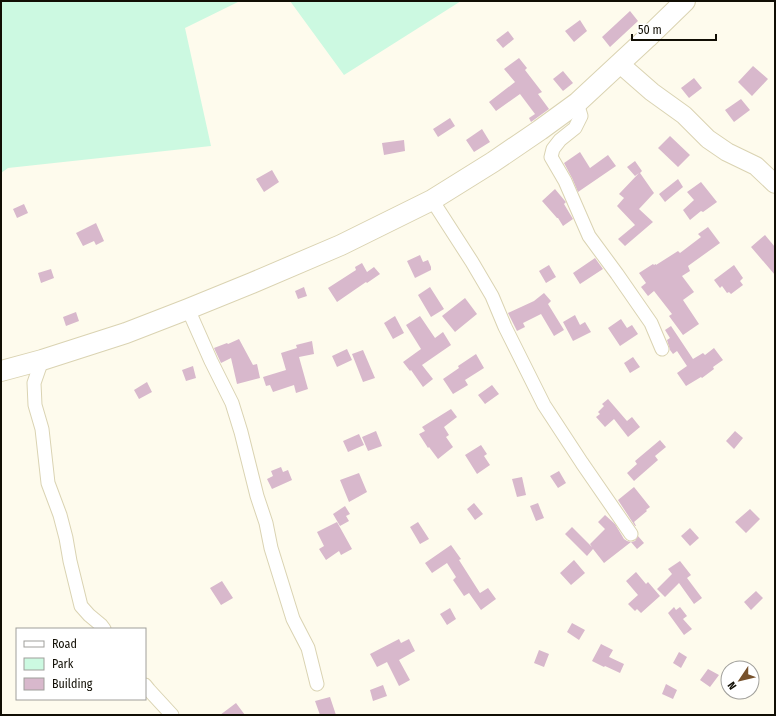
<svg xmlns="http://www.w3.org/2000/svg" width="776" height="716" viewBox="0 0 776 716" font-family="'Fira Sans Condensed',sans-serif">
	<rect width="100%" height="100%" fill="#fefbed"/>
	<path fill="#ccf9e1" d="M1 1H240L185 28 211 146 8 168 1 173Z
		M290 1H461L344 75Z"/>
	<path fill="#d8b8cc" d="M630 11 638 21 610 47 602 37Z
		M580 20 587 31 574 42 565 31Z
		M508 31 514 39 503 48 496 40Z
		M519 58 527 68 525 70 542 92 538 94 549 109 531 122 529 118 535 114 520 94 496 111 489 102 515 82 504 69Z
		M753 66 768 79 752 96 738 82Z
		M563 71 573 83 563 91 553 79Z
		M694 78 702 88 689 98 681 88Z
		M741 99 750 110 734 122 725 110Z
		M450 118 455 126 438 137 433 129Z
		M482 129 490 142 474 152 466 140Z
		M670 136 690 155 678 167 658 148Z
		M404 140 405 151 384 155 382 143Z
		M580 152 590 168 608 155 616 166 578 192 572 178 564 163Z
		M635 161 642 171 640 173 654 193 639 209 653 222 625 246 618 239 635 225 617 206 624 198 619 194 639 173 635 176 627 167Z
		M272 170 279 182 264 192 256 179Z
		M678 179 683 187 665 202 659 194Z
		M701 182 717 202 703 212 701 211 690 220 683 210 694 200 687 192Z
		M555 189 565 201 566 202 564 204 573 219 563 226 558 218H557L542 201Z
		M24 204 28 213 17 218 13 209Z
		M96 223 104 241 96 245 94 241 83 246 76 233Z
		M708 227 720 243 688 266 690 271 682 276 694 292 683 300 699 324 683 335 669 316 672 314 654 291 648 296 641 287 646 283 639 273 653 264 654 265 656 264V265L678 251 680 253 701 237 698 234Z
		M765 235 775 247V275L751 247Z
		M420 255 423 262 428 260 431 267V270L415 278 407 261Z
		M595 258 603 269 580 284 573 273Z
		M362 263 367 272 374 267 380 274 367 283 366 282 337 302 328 288 356 270 355 267Z
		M549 265 556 277 546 283 539 271Z
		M734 265 743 278 740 281 743 285 731 294 729 292 727 293 722 286 720 288 714 280Z
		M51 269 54 278 41 283 38 273Z
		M304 287 307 296 298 299 295 291Z
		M430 287 444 309 431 317 418 295Z
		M544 293 551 301 548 304 564 330 554 336 541 314 523 323 525 327 517 331 508 313 534 301Z
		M465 298 477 314 455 332 442 316Z
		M76 312 79 321 66 326 63 317Z
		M575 315 580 325 585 322 591 332 573 341 563 322Z
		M395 316 404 333 393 339 384 323Z
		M420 316 435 338 443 332 451 345 422 365 433 379 423 387 411 370 410 371 403 362 421 349 406 325Z
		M621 319 627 328 632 325 638 334 620 346 608 328Z
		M671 326 693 359 703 353 705 355 714 348 723 360 713 367 714 369 702 378 701 377 686 386 677 373 687 366 677 351 673 354 670 350 667 340 670 338 665 330Z
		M239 339 253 365 257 364 260 378 237 384 231 358 221 363 214 348 227 343 228 344Z
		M312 341 314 354 299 357 308 389 296 393 294 385 273 392 270 385 266 386 263 377 286 370 281 353 297 348 296 345Z
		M347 349 352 360 337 367 332 356Z
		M363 350 375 378 363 382 352 354Z
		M476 354 484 368 465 380 468 385 453 394 443 379 459 368 458 366Z
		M633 357 640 367 630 373 624 363Z
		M193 366 196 378 186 381 182 370Z
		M147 382 152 392 139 399 134 390Z
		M492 385 499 394 485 404 478 395Z
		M608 399 627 421 632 417 640 427 628 437 614 419 605 427 596 417 600 414 598 412 604 406 602 404Z
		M451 409 457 417 444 427 449 435 446 437 453 447 438 459 429 447 428 448 419 434 425 431 422 427Z
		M376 431 382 446 368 451 362 437Z
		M735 431 743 438 734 449 726 441Z
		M359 434 364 445 348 452 343 441Z
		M660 440 666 447 655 456 658 460 634 481 627 473 637 464 635 461Z
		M481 445 487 454 484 456 490 465 477 474 465 455Z
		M281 467 283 472 288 470 292 480 272 489 267 479 273 476 271 471Z
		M559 471 566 483 558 488 550 476Z
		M359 473 367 492 349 502 340 480Z
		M522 477 526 495 517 497 512 479Z
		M634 487 650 507 646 510 647 511 634 522 636 526H635L618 500Z
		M474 503 483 514 475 520 467 509Z
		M538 503 544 518 536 521 530 506Z
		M345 506 350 514 346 516 349 521 340 526 333 514Z
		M750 509 760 519 746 533 735 522Z
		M605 515 615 524 624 539 627 541 631 542 635 541 638 536 644 543 637 549 631 542 604 563 593 549 587 556 565 534 572 527 592 547 590 544 605 529 598 522Z
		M337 522 352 549 341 555 339 551 326 560 319 549 324 546 317 532Z
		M418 522 429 539 420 544 410 527Z
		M690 528 699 538 690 546 681 536Z
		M451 545 461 559 459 560 480 593 488 588 496 599 481 610 469 593 464 596 453 580 456 577 447 563 432 573 425 563Z
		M574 560 585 573 571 585 560 573Z
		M680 561 691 575 687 578 702 598 694 604 679 583 665 597 657 589 672 574 668 569Z
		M636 572 646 584 648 582 660 596 641 613 637 609 635 611 628 604 638 595 626 581Z
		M222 581 233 598 221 605 210 588Z
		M756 591 763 598 751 610 744 602Z
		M674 607 676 610 680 607 687 616 683 619 692 629 684 635 668 613Z
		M450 608 456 619 447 625 440 614Z
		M572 623 585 630 579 640 567 632Z
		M399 639 401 643 409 639 415 651 399 660 410 680 399 686 387 662 377 667 370 654Z
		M601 644 613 650 609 657 624 664 620 673 605 666 604 667 592 661Z
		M539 650 549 654 544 667 534 663Z
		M679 652 687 657 681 668 673 663Z
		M708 669 719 675 710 687 700 680Z
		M666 684 677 690 673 699 662 694Z
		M383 685 387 696 373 701 370 690Z
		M330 697 336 715H320L315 701Z
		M236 703 245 715H220Z"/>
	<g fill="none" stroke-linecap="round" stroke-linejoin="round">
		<defs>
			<path id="street" d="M577 103 581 116 575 128 560 140 553 149 551 157 565 181 589 236 617 274 651 323 662 349
				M432 200 472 262 492 296 505 327 544 405 582 463 631 534
				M188 309 211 361 232 403 241 432 257 496 266 523 271 548 293 619 308 648 317 684
				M42 360 34 383 35 405 42 429 48 483 60 515 66 538 70 561 81 606 89 615 101 625 104 629
				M145 685 149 690 172 715"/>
			<path id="secondary" d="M620 64 652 92 684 115 708 139 727 152 756 166 775 184"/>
			<path id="primary" d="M1 371 42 360 126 333 188 309 252 283 341 245 432 200 493 162 540 130 577 103 647 38 685 1"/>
		</defs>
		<use href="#street" stroke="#dad3b2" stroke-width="15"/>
		<use href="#secondary" stroke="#dad3b2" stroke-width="20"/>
		<use href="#primary" stroke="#dad3b2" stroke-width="22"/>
		<use href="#street" stroke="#fff" stroke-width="13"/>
		<use href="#secondary" stroke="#fff" stroke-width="18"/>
		<use href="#primary" stroke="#fff" stroke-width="20"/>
	</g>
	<rect width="776" height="716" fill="none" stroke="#110e04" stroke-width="4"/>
	<rect x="16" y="628" width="130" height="72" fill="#ffffff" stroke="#a09f9b"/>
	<rect x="24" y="641" width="20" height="6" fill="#ffffff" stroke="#a09f9b"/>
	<text x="52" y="648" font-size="12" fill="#110e04">Road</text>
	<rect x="24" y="658" width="20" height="12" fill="#ccf9e1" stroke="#a09f9b"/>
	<text x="52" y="668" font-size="12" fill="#110e04">Park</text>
	<rect x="24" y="678" width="20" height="12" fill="#d8b8cc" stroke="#a09f9b"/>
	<text x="52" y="688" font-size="12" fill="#110e04">Building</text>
	<g transform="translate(740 680) rotate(235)"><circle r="19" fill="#ffffff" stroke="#a09f9b"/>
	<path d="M0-3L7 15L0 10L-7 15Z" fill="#76512c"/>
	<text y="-6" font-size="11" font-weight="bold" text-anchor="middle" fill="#110e04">N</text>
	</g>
	<path d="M632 34v6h84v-6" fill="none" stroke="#110e04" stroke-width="2"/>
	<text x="638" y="34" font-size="12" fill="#110e04" stroke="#ffffff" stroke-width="3" paint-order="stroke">50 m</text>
</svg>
